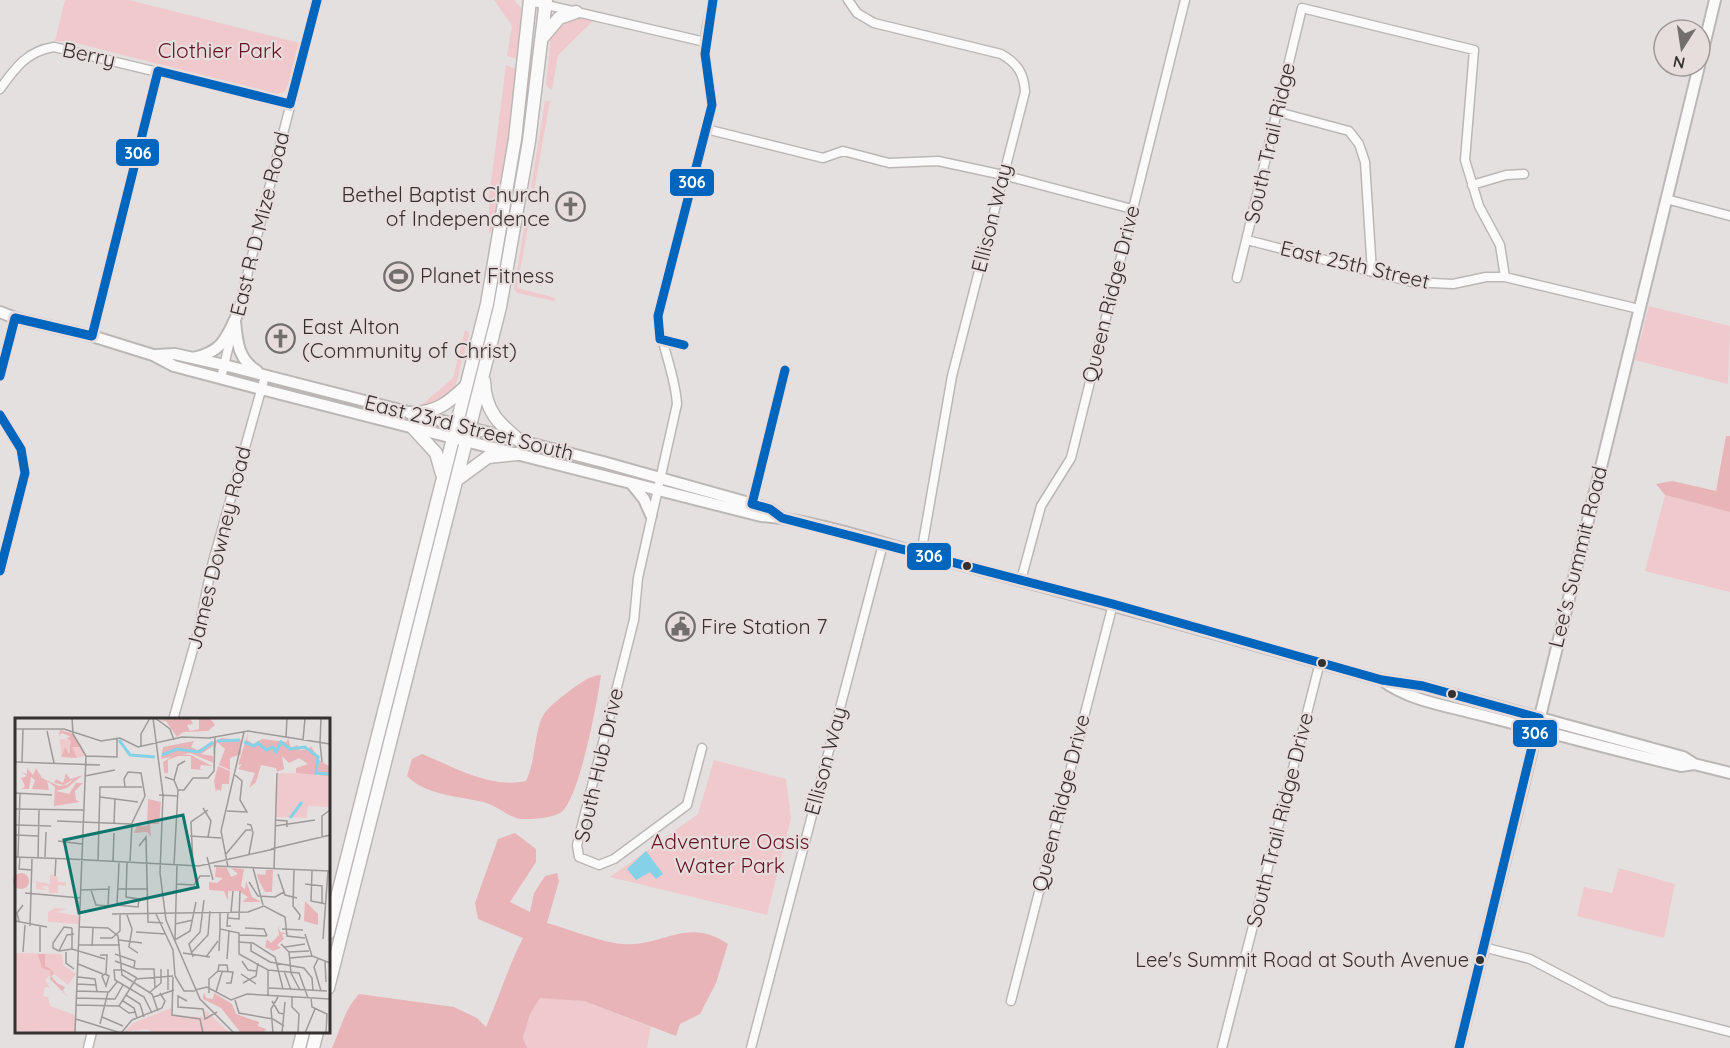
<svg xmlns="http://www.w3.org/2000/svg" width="1730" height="1048" viewBox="0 0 1730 1048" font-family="Quicksand,sans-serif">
	<rect width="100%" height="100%" fill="#e5e0e0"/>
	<path fill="#efc9cb" d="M65 0H129L300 43 288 86 284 92 276 94 72 42 55 41Z
		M494 0H514L523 10 516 59 507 56 512 26Z
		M573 16 595 19 558 55 552 90 549 89 546 85 551 35 554 29Z
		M506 65 516 69 517 72 495 230 489 233V198Z
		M545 101H550L534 191 531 187Z
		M528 226 517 288 556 298 554 301 517 293 514 289 524 229Z
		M1649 306 1730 326 1728 384 1635 360Z
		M465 330 469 332V335L454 391 447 400 417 409 453 378Z
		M1665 495 1730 512V592L1645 571Z
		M714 760 786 779 791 818 767 915 610 877 698 814Z
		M1619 868 1675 884 1664 938 1577 916 1584 887 1612 893Z
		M557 997 584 1001 651 1027 647 1048H527L523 1038 530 1014 540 998Z"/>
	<path fill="#e8b4b7" d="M1726 436H1730V512L1665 495 1656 484 1672 481 1716 491Z
		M601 675C598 698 579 803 560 813 548 819 533 819 520 819 510 818 496 805 483 802 458 796 425 795 407 776L412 759 422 754C454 767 491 789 526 781 536 761 534 730 544 714 551 704 563 696 572 689 582 682 589 676 601 675Z
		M515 833 536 849V862L510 902 530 912 534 893 545 876 557 873 559 881 547 923C569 929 600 942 622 944 663 947 688 916 728 944L716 983 700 1014 680 1024 676 1036 584 1001 540 998 530 1014 523 1038 527 1048H332C341 1028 344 1010 359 994L454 1007 477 1018 486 1027C499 997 508 967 523 938L478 919 475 903 498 839Z"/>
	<path fill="#83d2e7" d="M646 851 663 874 656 879 650 872 636 880 627 869Z"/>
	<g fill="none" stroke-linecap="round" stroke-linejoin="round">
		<defs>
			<path id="minor" d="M848 0 857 13 874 23 1001 54C1017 63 1024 73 1025 92L952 376 921 554
				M530 1 705 42
				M0 89C15 68 27 51 54 47L290 104
				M1278 112 1349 131 1359 144 1365 162 1372 272
				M706 129 823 158 843 151 889 163 938 161 1003 175 1132 209
				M1472 185 1506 175 1524 174
				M1666 199 1730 216
				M1247 240 1412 282 1453 284 1486 277H1505L1639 309
				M1237 278 1302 8 1474 50 1465 160 1479 206 1500 245 1505 277
				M236 319 317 0
				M0 376 15 318
				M221 378 232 332
				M0 415C13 434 26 449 25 473L0 571
				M1021 580 1041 506 1071 458 1185 0
				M173 720 198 632 212 565 265 376
				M702 748 687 805 614 859 599 865 579 857 577 845 634 620 638 578 677 404C675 373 661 346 658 316L712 105C712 90 707 77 705 62 703 41 708 20 713 0
				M1483 947 1530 959 1610 1001 1730 1032
				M1011 1001 1113 604
				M88 1048 92 1032
				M751 1048 883 544
				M1222 1048 1320 662"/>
			<path id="major" d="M1700 62 1715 0
				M0 312 15 318 92 336 153 355 174 366 261 389 761 516C822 521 888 546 947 561 1093 599 1237 640 1382 680L1423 686 1683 757 1694 764 1730 773
				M235 321C237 342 238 359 257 371
				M156 355 175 354 224 365 603 462 770 509 781 517
				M193 358C222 352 226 339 237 315
				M631 483 644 499 651 515
				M1382 680C1409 701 1449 706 1481 715 1548 732 1614 750 1681 766L1694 764
				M1459 1048 1699 66"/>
			<path id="highway" d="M542 38 559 18 576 12
				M484 381C485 411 498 423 520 441
				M411 413C436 413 448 403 465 387
				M413 428 436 453 442 474
				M458 479 488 457 517 454
				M328 933 487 304 515 139 530 0
				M328 988 500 307 529 141 546 0
				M299 1048 303 1032
				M313 1048 317 1032"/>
		</defs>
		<use href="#minor" stroke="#bcb7b7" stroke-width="11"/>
		<use href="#major" stroke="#bcb7b7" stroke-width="14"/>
		<use href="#highway" stroke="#bcb7b7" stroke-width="15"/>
		<use href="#minor" stroke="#fbfafa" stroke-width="8"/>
		<use href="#major" stroke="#fbfafa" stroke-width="10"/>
		<use href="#highway" stroke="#fbfafa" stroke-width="12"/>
		<defs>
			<path id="bus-1" d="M684 345 660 339 658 316 712 105 705 54 713 0
				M785 370 752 504 770 509 782 518 1113 604 1382 680 1423 686 1539 718 1459 1048
				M0 376 15 318 92 336 158 71 290 104 317 0
				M0 415 21 449 25 473 0 571"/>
		</defs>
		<use href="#bus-1" stroke="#e8dddd" stroke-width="14"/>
		<use href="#bus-1" stroke="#0065bd" stroke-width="9"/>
	</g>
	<defs>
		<symbol id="church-ring" viewBox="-11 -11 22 22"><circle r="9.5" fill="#e8dddd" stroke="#736e6e" stroke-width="1.5"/><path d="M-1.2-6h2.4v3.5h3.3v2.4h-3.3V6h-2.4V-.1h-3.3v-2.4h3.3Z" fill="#736e6e"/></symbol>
		<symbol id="stadium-ring" viewBox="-11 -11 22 22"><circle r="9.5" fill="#e8dddd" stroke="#736e6e" stroke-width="1.5"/><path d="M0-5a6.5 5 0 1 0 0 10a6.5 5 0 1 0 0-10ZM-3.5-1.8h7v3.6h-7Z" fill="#736e6e"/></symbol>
		<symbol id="civic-ring" viewBox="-11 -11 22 22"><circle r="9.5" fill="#e8dddd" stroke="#736e6e" stroke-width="1.5"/><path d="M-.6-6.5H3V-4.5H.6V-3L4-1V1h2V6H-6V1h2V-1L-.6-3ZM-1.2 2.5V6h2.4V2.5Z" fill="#736e6e"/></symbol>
	</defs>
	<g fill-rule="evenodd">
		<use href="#church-ring" x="554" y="190" width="33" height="33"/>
		<use href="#stadium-ring" x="382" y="260" width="33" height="33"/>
		<use href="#church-ring" x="264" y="322" width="33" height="33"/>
		<use href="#civic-ring" x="664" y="610" width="33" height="33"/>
	</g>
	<g fill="#353131" stroke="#e8dddd" stroke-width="2">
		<circle cx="967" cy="566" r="5"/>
		<circle cx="1322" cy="663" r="5"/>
		<circle cx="1452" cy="694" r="5"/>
		<circle cx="1480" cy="960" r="5"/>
	</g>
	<g text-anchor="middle" stroke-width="4.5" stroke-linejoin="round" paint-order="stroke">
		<g font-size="20" fill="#353131" stroke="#e8dddd" text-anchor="end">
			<text x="1469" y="967">Lee's Summit Road at South Avenue</text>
		</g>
		<g font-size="21" fill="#631221" stroke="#e8dddd">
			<text x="220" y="58">Clothier Park</text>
			<text x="730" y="849">Adventure Oasis<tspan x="730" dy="24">Water Park</tspan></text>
		</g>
		<g font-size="21" fill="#353131" stroke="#e8dddd">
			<text transform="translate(89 55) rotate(12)" y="7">Berry</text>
			<text transform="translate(1270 143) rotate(-77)" y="7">South Trail Ridge</text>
			<text transform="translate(992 218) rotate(-76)" y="7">Ellison Way</text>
			<text transform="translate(260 224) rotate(-76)" y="7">East R D Mize Road</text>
			<text transform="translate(1355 265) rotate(13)" y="7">East 25th Street</text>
			<text transform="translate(1111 294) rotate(-76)" y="7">Queen Ridge Drive</text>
			<text transform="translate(469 428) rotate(14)" y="7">East 23rd Street South</text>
			<text transform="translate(219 548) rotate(-76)" y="7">James Downey Road</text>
			<text transform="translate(1578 557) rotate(-76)" y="7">Lee's Summit Road</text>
			<text transform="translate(826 761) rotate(-75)" y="7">Ellison Way</text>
			<text transform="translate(599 765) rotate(-77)" y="7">South Hub Drive</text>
			<text transform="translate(1061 803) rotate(-76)" y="7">Queen Ridge Drive</text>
			<text transform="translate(1280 820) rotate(-76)" y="7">South Trail Ridge Drive</text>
		</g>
		<g font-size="21" fill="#353131" stroke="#e8dddd" text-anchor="start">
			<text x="550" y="202" text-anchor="end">Bethel Baptist Church<tspan x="550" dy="24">of Independence</tspan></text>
			<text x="420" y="283">Planet Fitness</text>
			<text x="302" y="334">East Alton<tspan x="302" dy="24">(Community of Christ)</tspan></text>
			<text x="701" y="634">Fire Station 7</text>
		</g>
	</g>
	<g transform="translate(15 718)">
		<rect width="315" height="315" fill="#e5e0e0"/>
		<path d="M44 11 45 21 56 22V29H67L70 38 62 40 55 30 51 36V29L46 36ZM263 55 315 56V89L293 88 292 100 261 99ZM35 156 43 159V164H51V168L43 167V175H34L33 168 26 169 33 172 21 171V163L35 166ZM40 190 52 191 41 194 64 198V206L33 204V194ZM1 235 47 236 48 247 61 256 53 267 39 256 34 258 30 262 35 270 30 269 28 278 33 279 35 288 60 297V315L0 313ZM156 290 157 298 189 299 190 292 215 315H136L133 311 109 314 118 305Z" fill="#efc9cb"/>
		<path d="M175 0 178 6 172 7 175 13 184 11V0H195L200 7 193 13 168 14 162 19 151 3 142 2ZM45 12 57 15 67 29H57L62 40 46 39 50 29 54 36 56 23 51 20 56 19 47 15 44 18ZM233 15 232 22 238 26 247 21 272 24 273 20 276 30 282 27 285 32 294 31 296 28 304 42 315 49V58L281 55V50L293 46 284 40 274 45 267 38 269 51 262 54 261 50 246 47 241 64 234 70 240 55 223 51 227 46 223 47ZM207 20 226 22V36L215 40V52L204 47 210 31 202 24 198 37V28L186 36 198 38 199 45 175 35 146 41 148 29 179 23 176 29 182 32ZM161 36 176 37 197 48 186 47 185 51 190 52 176 51V38H163L153 42V55H149L148 44ZM203 48 215 53 214 66H207L206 73 202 71 201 75 199 63ZM12 50 18 57 21 50 27 60 44 68 52 67 60 60 49 67 39 65 41 61 48 65 51 55 55 61 68 57 52 70 41 73 54 76 61 65H68L60 73 61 82 65 84 39 88 40 69 32 63 34 72 17 71 20 62 16 59 14 71H7L10 68 6 60 12 58 6 54 12 56ZM133 81 146 84 144 106H135L136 119 132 114 119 115 122 108H132ZM201 149 212 150 216 159 223 156 216 150 229 151 226 168 230 171 231 163 237 179 246 184H227L233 179 224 173H213V183L209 173 194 172V164L202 165 208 160 200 159ZM251 152H258L257 174H250L243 161 242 156 250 157ZM-2 163a8 8 0 1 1 16 0a8 8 0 1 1-16 0ZM290 183 303 196V207L289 203ZM263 207 265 214 274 216H267L269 221 262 227 266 230 258 233 250 229 252 221 256 225 264 217ZM23 236H30V248L36 251 39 256 36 258 42 265 50 269 48 273 54 280 35 261 36 253 27 250ZM189 274 191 280 198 281 199 275 217 286 221 296 244 304 243 308 251 311 249 315H226L206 290 188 281Z" fill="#e8b4b7"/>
		<path fill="none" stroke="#83d2e7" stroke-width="3" d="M104 22 115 37 140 39M202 23 225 22M229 24 239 28 243 25 251 32 258 29 261 34 266 24 275 31 290 29 303 39 301 55 315 56M147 37 162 31 184 34 198 24M275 100 287 84"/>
		<path fill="none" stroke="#9f9a9a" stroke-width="1.5" d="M57 0 58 16 71 38 60 315M138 0 148 77 145 155 151 202 185 281 219 315M140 0 155 11 159 22M0 11H49L86 23 105 20 123 29 167 19 194 20 233 13 315 26M32 13 39 45M271 19 272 0M288 22 290 0M305 25 306 0M305 25 307 44M126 29V16L135 0M71 38 102 39V20M0 44 85 47M7 44 8 11M70 58 100 52M150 59 159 62 163 72 159 147M159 62 163 47 170 43M110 69 109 61 113 54 126 55 130 78 117 105 115 143M163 72H169L178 60H193L199 53 200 19M0 75 37 77M144 77 163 78M85 79 123 84M188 90 196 103 193 119M0 91 68 92M212 93 232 94 225 82 227 63 220 57M260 102 272 103V109M42 103 116 106M99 106 100 80M232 106 236 107 238 115 234 136M0 107 36 108M260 108 300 102M0 117 23 118M175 118 206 120M307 119V98L315 92M43 123 67 126M124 128 131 119 133 204 148 205M256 131 315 117M211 136 231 112H236M0 139 57 141M3 139 5 75M5 139 4 151 17 152M30 139 31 114M192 139 198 162M23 140 24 92M55 141 184 148 259 131M83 142 85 69H127M98 143 99 115M104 145 102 187 123 189 124 181 111 179 112 145M162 146 160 222 175 213 181 184M178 148 176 104 193 92M199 148 315 153M213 149 206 113 229 14M238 150 248 187M259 151 262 55M279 151 278 188 285 197 284 202M297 153 296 183 311 186M263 156 270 177 282 180M40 158 41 140M234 164 243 178 260 179 269 174M162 166 179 167 185 158H195M290 166 307 168V186M102 171H133M66 172 94 171M76 172 81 187 93 188 94 168M10 175 66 180M205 194V211L224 215V236L253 252 284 255 293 280M213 194 212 208H216M216 194 218 173M97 196 233 194 249 188 270 199 272 218 290 220M141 196 158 232 160 258 169 273H180M112 197 117 211 114 229 123 235M212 200 224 201 225 173M0 203 32 209M4 203 2 195 8 187M160 206 178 202M15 208 17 141M65 209 93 210 103 218 107 257 137 276 143 293M230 210 249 211 252 218M267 211 288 212M121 214 151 216M290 216 297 238 315 245M224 217 252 218M85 220H97L105 213V197M308 221 313 153M104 222 127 225M223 224 238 225 260 239 268 271M236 225V233L255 244 289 250 297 260 298 273M266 226 274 234 276 255 285 272M64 227H105M77 228 78 210M270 229 290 226M57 231V210M44 233 57 231 90 241M44 233 38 230V225L49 209 57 210M44 233 52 217 59 216M204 233 205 211M8 234 10 207M25 234V208M51 234V245L59 251M177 234 193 217 195 193M274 234 294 233M168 235 195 239M100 236 120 243 119 249M85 237H92L91 255 87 258 91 268 94 258 90 256M178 239 174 226 185 214 189 182M191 239 203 223M275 240 297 238M212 241 214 213M303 241 299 249 306 273M100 243 122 251H139L140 270M227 243 233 252 242 253M310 244 311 264M63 246 88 256M203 253 218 254 216 265H211M203 253 204 247H212L213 254M269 253 276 272M226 256 241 266M63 259 80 261 82 274M158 259 157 297 185 301 188 315M122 260 108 252H99L100 262 129 279 137 295M228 265 241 258 243 245M62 266 81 267M254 270 312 273M153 272V251M180 272 192 269 216 282 232 276 315 281M62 273 94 274 102 264M135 274 146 265V251M201 274 207 254M194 275V261L203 253M111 277 125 286 129 299M253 277V252M139 279 159 272M277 279V289L284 296 283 315M61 280 100 281 108 267M296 280 297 289 312 296 311 315M220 282 224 295 258 301 269 308M108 283 119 290 122 300M172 283 163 278V289L188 291 190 301 202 294M257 283 264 295 269 296M61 287 104 288 114 295 121 294M104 288 121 261 158 258M87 299 108 308M61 301 106 315M85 306 93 274M106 315 117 302 147 290 150 283 145 275M108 315H135M258 315 256 291 263 279M267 315 270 284M290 315 300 291"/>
		<path fill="#0f766e" fill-opacity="0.15" stroke="#0f766e" stroke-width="3" d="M168 97 183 169 64 195 49 122Z"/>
		<rect width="315" height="315" fill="none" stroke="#353131" stroke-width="3"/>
	</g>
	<g stroke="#e8dddd" stroke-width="2">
		<rect x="115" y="138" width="45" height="29" rx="6" fill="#0065bd"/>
		<rect x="669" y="168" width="46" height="29" rx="6" fill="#0065bd"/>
		<rect x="906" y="542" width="46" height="29" rx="6" fill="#0065bd"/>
		<rect x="1512" y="719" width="46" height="29" rx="6" fill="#0065bd"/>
	</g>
	<g font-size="16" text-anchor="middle" font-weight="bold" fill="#fff">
		<text x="138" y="159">306</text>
		<text x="692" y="188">306</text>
		<text x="929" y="562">306</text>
		<text x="1535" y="739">306</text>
	</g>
	<g transform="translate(1682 48) rotate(192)"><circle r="28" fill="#e8dddd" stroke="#a09898" stroke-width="1.5"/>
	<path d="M0-4.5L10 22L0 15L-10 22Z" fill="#736e6e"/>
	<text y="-9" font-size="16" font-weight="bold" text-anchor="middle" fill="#353131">N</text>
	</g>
</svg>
